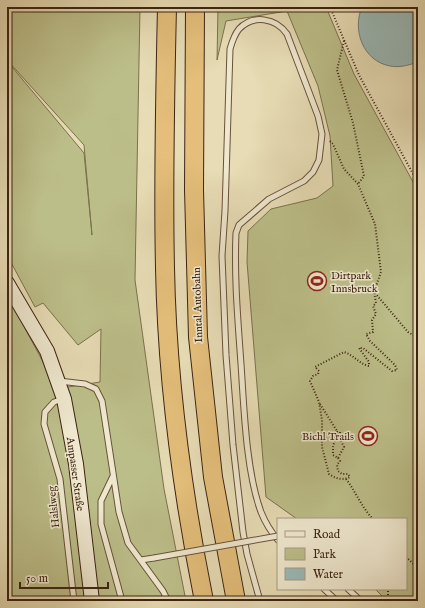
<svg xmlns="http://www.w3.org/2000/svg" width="425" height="608" viewBox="0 0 425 608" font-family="'IM FELL English',serif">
	<rect width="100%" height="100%" fill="#e7dcb5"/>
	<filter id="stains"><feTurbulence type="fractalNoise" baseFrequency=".005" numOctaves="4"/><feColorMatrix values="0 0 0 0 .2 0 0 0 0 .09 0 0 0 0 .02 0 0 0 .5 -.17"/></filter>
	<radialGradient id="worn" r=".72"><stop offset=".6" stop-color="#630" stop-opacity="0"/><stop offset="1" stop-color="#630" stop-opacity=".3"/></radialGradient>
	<path fill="#bcbe89" stroke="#7c704e" d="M7 7H140L135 280 164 489 186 601H7V295L42 360 55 389 100 382 101 329 78 345 43 303 35 307 7 255V61L84 153 92 235 84 145 7 60Z
		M218 7H326L354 74 418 191V601H387L375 589H406V519H297L266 497 247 262 248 231 271 209 317 198 333 186 330 136 318 86 287 11 226 21 217 60Z"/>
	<path fill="#9ab9b7" stroke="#757d75" d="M362 7H418V62C409 65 400 68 390 66 363 61 352 30 362 7Z"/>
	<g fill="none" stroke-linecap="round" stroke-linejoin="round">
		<defs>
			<path id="lane" d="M59 381 85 384 96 389 102 401 119 512 128 543 163 591 168 601
				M63 399 54 402 45 412 44 424 60 479 74 601
				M113 476 101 501V524L122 601
				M141 560 154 558
				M324 589 337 601
				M348 589 361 601
				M260 601 247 554 243 532 233 445 226 355 222 256 225 211 230 49C232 42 234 35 239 29 253 14 276 18 287 34L318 116 322 134 319 160 313 172 304 181 269 199 239 225 236 233C234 277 238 321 241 364 244 408 246 471 261 512 265 522 271 532 278 540"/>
			<path id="secondary" d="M7 283 47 351 64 399 76 464 92 601"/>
			<path id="highway" d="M167 7C165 94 163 181 165 268 167 379 182 491 204 601
				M195 7 194 190 198 337 213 477 236 601"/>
		</defs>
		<use href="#lane" stroke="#68513b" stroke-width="7"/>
		<use href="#secondary" stroke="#3d2312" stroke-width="16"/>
		<use href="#highway" stroke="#3d2312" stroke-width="20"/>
		<path stroke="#3d2312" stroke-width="2" stroke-dasharray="1 2" stroke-linecap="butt" d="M330 7 359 75 418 183
			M257 12V7
			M344 41 337 70 353 123 364 176 358 184
			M330 141 333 144 344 169 358 184 375 224 381 272 374 292
			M375 293 408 332 418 338
			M320 404 337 431
			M337 432H340L341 441 344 447 338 458 333 455V447Z
			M338 458 340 461 337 465 338 471 342 474H348L350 477C342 481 335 478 329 474L322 447V420L319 402 310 381 313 376 318 374 319 371 315 367 344 352C354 355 359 364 369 366V362L359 348H363L392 371 397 370 395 365 370 341 366 334 373 332 372 320 376 314 373 306 376 303 374 292
			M346 479C356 492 362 508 373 519
			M406 557 418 568
			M388 601V590L389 589"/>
		<use href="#lane" stroke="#efe8cf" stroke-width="5"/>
		<use href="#secondary" stroke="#efe8cf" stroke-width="14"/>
		<use href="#highway" stroke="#e4be7a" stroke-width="18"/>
		<defs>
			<path id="lane-bridge" d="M154 558 278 536"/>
		</defs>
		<use href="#lane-bridge" stroke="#68513b" stroke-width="7" stroke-linecap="butt"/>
		<use href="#lane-bridge" stroke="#efe8cf" stroke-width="5"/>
	</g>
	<defs>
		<symbol id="stadium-ring" viewBox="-11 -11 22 22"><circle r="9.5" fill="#efe8cf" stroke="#8f2418" stroke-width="1.5"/><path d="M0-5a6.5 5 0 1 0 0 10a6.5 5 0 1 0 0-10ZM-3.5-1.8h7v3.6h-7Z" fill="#8f2418"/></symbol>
	</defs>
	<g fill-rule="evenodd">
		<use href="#stadium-ring" x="306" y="270" width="22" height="22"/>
		<use href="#stadium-ring" x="357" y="425" width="22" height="22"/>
	</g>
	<g text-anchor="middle" stroke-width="3" stroke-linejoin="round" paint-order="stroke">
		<g font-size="11" fill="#3d2312" stroke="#efe8cf" text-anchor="start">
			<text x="331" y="279">Dirtpark<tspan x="331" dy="13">Innsbruck</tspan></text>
			<text x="354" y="440" text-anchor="end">Bichl Trails</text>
		</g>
		<g font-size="11" fill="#3d2312" stroke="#efe8cf">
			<text transform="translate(197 305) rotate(-92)" y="4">Inntal Autobahn</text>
			<text transform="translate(76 474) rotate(82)" y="4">Ampasser Straße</text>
			<text transform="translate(53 507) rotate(-96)" y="4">Halslweg</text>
		</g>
	</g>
	<rect width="425" height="608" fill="none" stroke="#e7dcb5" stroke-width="24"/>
	<rect x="8" y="8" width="409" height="592" fill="none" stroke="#3d2312" stroke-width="2"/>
	<rect x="12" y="12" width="401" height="584" fill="none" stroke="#3d2312"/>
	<rect x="277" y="518" width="130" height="72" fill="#efe8cf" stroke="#a89983"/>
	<rect x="285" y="531" width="20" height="6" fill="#efe8cf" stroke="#a89983"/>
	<text x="313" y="538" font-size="12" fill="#3d2312">Road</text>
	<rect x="285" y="548" width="20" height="12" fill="#bcbe89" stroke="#a89983"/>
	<text x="313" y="558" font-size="12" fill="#3d2312">Park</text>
	<rect x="285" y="568" width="20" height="12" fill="#9ab9b7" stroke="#a89983"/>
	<text x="313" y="578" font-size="12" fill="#3d2312">Water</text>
	<path d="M20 582v6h88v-6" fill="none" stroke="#3d2312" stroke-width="2"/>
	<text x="26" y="582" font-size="12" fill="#3d2312" stroke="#efe8cf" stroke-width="3" paint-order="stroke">50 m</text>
	<rect width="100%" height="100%" filter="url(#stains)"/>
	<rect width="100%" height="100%" fill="url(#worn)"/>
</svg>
